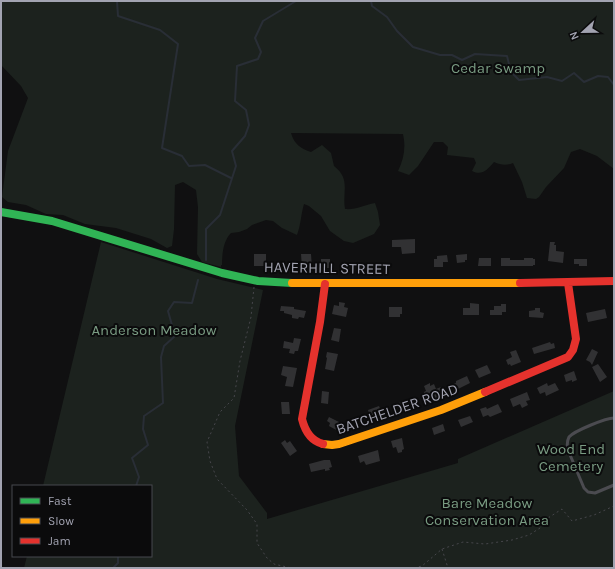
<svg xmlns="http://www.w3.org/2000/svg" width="615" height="569" viewBox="0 0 615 569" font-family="Karla,sans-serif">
	<rect width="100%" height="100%" fill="#101011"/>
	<path fill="#1c221e" d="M1 1H614V169L597 156 580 149 571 152 564 168 546 187 539 197 536 199 527 198 522 182 513 163C506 166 501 165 494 162 487 170 482 176 472 171L476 163 474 158 447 155 448 147 443 142H434L418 166 409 175 398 171C404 159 406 147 403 134L291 133C294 144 301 149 311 152L322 145 331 153 334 166C351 179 342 192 345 209 356 210 364 205 375 203L378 212 380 225 374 234 353 243 344 241 330 231 321 216 309 206 304 204C301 214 301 224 297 235L282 228 273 221 266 220 252 225 247 229 239 232 231 233C223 241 222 255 222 265H221V267L202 262 197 254 198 207 196 190 183 182 175 185 174 229 172 246 167 248 151 239 116 228 85 224 63 215 46 214 26 205 8 202 2 197 8 151 28 98 21 86 1 65Z
		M101 242 217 279 263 290 235 426 239 476 267 513V519L458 463V459L614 391V568H24L27 556H151V486H43Z"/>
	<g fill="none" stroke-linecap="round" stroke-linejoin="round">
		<path stroke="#292e36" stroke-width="2" d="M117 1 118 16 160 30 178 44 162 148 182 156 189 166 205 165 231 178
			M371 1 372 6 387 17 397 31 413 47 440 55H452L462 60 475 54 507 56 511 72 519 80 547 77 562 81 574 73 584 82 598 76 608 77 614 85
			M206 260V229L220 215 236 166 232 151 245 136 249 125 246 110 235 101 237 66 258 59 261 52 255 38 263 21 296 1
			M136 486 139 477 132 458 148 445 143 429 144 416 163 403 161 357 164 346 175 336 168 311 174 302 192 303 198 280
			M113 568 118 563V556"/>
	</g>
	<path fill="#313133" d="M415 239V253L402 254 401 247H392V240Z
		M550 242H555L554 245H556V251L564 252 563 263 548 261Z
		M254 254H266V266H254Z
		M301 254H311L312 268H302Z
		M467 254V260H465V262L457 263 456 255Z
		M447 255 448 262H443V267H434V259H437V256Z
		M479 258H491V266H478Z
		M501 258H510V260H524V258H533V259H535V265H533V266H501Z
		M321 259H330V268H321Z
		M574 259H587V266H579V264H574Z
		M339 302 345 303 344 307 348 308 346 317 332 314 334 305 339 306Z
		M470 303 479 304V315H463V308H470Z
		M501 304H506V312H502V315H490V310H494V306H501Z
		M281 306 294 307V309L306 311 304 318 299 317 298 319 292 318V315L284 313V311H280Z
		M389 307H402V314H400V317H389Z
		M535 308H540V312L544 313 543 318 529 317V311L535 310Z
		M605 309 607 318 588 322 586 313Z
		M334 328 341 329 339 342 331 340Z
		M294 338 301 339 298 351H295L294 354 289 353 290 349 283 348 284 341 293 343Z
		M550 342 551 344 554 343 555 348 534 354 532 348Z
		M592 349 598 352 592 365 590 362 586 360Z
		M516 350 521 362 511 366 510 364 508 365 506 360 512 357 510 352Z
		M327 352 338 354 334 371 325 369 327 358 326 357Z
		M598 364 607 377 600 382 592 367Z
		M487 365 491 373 479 378 475 370Z
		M283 366 297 368 293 387 285 386 287 377 281 375Z
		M574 371 577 380 572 382V380L566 382 564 375Z
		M467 376 470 383 456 390 453 384 456 383V381Z
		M430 383V386L434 384 436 389 441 387 444 394 427 402 424 395V392L426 391 424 386Z
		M547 383 548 386 555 383 559 390 546 396 545 392 540 394 537 388Z
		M322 391 329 392 328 404 321 403Z
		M527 392 530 400 526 401 528 405 522 408 520 404 513 407 510 399Z
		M413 398 416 404 402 410 399 403Z
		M281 402H289L290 414H282Z
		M498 404 502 412 490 417 488 415 483 417 480 409 486 407 487 409Z
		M379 406 383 416 371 420 368 410Z
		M470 416 473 422 461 427 458 420Z
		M329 417 343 424 340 432 329 426 330 423 327 421Z
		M443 424 445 431 434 435 432 428Z
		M402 438 404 449 402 450V452L398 453 396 447 393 448 391 441Z
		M285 440 287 443 290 441 297 451 290 456 281 443Z
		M378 450 380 461 366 465 364 461 360 463 358 456Z
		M324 460H330L332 467 329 468 330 470 325 471V469L311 472 309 464Z"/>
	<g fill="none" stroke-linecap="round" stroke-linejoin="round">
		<path stroke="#46464b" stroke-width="1" stroke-dasharray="2 3" stroke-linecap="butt" d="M254 287 251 317 240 361 234 398 220 412 207 442 210 461 217 479 247 510 257 524V543L267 558 274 564 291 568
			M442 549 448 568
			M414 568 422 566 442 549 463 542 485 544 512 540 529 535 540 528 548 518 562 509 572 521 594 515 614 506"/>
		<path stroke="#4b4b50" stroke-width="3" d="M614 418C606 418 574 431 569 437 567 441 567 446 568 450L584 488 588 492 595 493 614 485"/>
		<path stroke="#30b455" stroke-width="8" d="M1 212 52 221 222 273 258 281 292 283"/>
		<path stroke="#ff9f0a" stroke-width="8" d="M292 283H520
			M323 444 332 445 339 444 441 410 485 392"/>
		<path stroke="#e5322d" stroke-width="8" d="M520 283 614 281
			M485 392 568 357 573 350 576 339 568 283
			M323 444C311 441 305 431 302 419L320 322 325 284"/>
	</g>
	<g text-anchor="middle" stroke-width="4" stroke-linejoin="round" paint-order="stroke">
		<g font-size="15" fill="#799b82" stroke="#0b0b0c">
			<text x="498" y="73">Cedar Swamp</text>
			<text x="154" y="335">Anderson Meadow</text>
			<text x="571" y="454">Wood End<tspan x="571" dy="17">Cemetery</tspan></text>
			<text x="487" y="508">Bare Meadow<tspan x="487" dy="17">Conservation Area</tspan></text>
		</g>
		<g font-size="15" fill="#a2a3b1" stroke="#0b0b0c">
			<text transform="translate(327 268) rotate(1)" y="5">HAVERHILL STREET</text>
			<text transform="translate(397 409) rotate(-19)" y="5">BATCHELDER ROAD</text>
		</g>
	</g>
	<rect width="615" height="569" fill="none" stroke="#a2a3b1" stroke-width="4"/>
	<rect x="12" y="485" width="140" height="72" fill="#0b0b0c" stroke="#47484e"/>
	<rect x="20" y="498" width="20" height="6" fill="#30b455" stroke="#47484e"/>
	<text x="48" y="505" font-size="12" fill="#a2a3b1">Fast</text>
	<rect x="20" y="518" width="20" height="6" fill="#ff9f0a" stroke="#47484e"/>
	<text x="48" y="525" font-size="12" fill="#a2a3b1">Slow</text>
	<rect x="20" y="538" width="20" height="6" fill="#e5322d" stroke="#47484e"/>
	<text x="48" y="545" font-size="12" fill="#a2a3b1">Jam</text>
	<g transform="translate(583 32) rotate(248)" stroke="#0b0b0c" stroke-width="3" paint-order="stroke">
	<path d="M0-3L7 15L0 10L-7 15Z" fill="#a2a3b1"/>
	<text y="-6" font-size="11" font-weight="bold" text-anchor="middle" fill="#a2a3b1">N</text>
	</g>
</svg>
